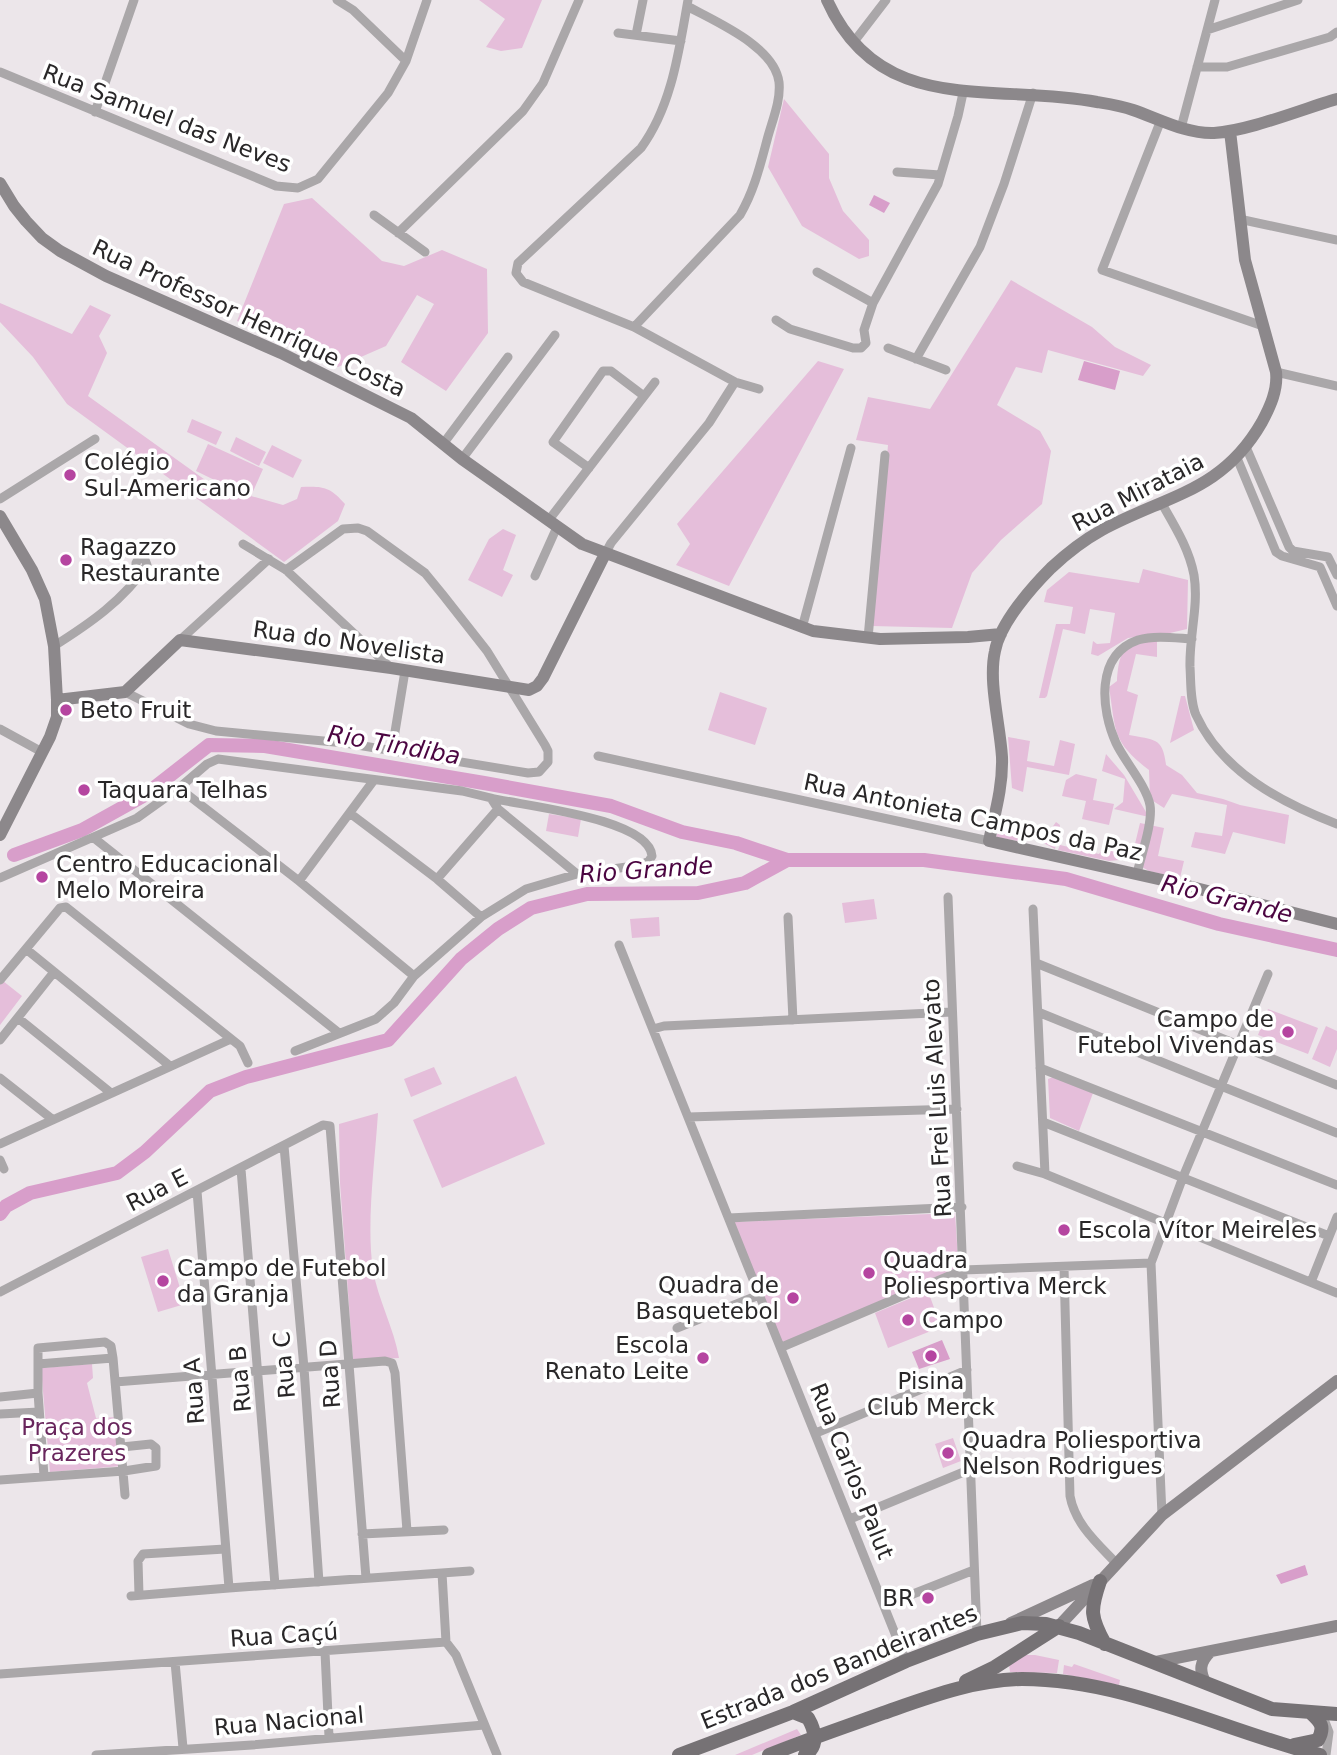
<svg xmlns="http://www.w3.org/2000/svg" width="1337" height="1755" viewBox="0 0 1337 1755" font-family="'DejaVu Sans',sans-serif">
	<rect width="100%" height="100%" fill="#ece6ea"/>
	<path fill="#e5beda" d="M479 0H542L522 48 501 51 486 47 505 19Z
		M784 99 829 154V178L843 211 869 240V256L859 259 802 226 768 167Z
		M312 198 382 261 404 266 442 250 487 269 488 333 446 391 401 362 434 304 417 295 386 346 338 367 237 321 284 204Z
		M1011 280 1092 327 1115 347 1151 365 1143 376 1048 350 1042 373 1016 367 997 405 1040 431 1051 451 1042 504 1001 540 972 573 952 628 872 626 888 445 856 440 868 397 930 409Z
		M0 303 72 334 90 305 111 315 99 336 107 353 88 396 215 487 243 494 196 471 208 444 263 469 251 496 283 505 297 499 301 487C324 486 330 487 345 504L338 521 284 562 67 404 33 357 0 322Z
		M818 361 844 369 729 586 676 565 690 544 677 524Z
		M192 419 222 432 216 445 187 432Z
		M236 437 266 452 259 466 230 451Z
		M272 445 302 460 293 478 263 463Z
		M503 529 516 535 503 570 513 575 502 597 468 580 489 539Z
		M1143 569 1188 580 1187 629 1170 633 1128 638 1098 656 1091 654 1093 641 1097 644 1110 643 1115 613 1090 609 1085 634 1063 629 1047 696 1045 698H1039L1056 624H1070L1073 607 1044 602 1047 590 1069 572 1139 583Z
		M1157 639V657L1136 654 1127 691 1138 695 1129 735C1154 740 1163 737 1166 765L1182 775 1197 793 1223 799 1240 805 1289 815 1285 844 1233 832 1225 854 1191 847 1195 832 1222 836 1227 805 1172 794 1164 808 1150 799 1149 770C1111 741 1116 730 1109 687L1117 681C1120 644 1124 649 1157 639Z
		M720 692 767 708 755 745 708 730Z
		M1181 696H1185L1194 730 1170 743Z
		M1008 737 1030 741 1027 761 1054 766 1060 740 1075 744 1069 775 1027 767 1023 792 1012 788Z
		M1106 754 1124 775 1149 817 1114 809 1123 802 1125 779 1102 771Z
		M1076 774 1097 779 1093 800 1114 804 1109 825 1082 819 1086 801 1062 796 1066 780Z
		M549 814 581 819 578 837 546 831Z
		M1004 817 1051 829 1056 822 1060 825 1055 849 1026 834 1023 842 996 837Z
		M1140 823 1164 828 1158 856 1184 861 1180 878 1149 871 1128 859 1109 861 1058 850 1060 845 1099 854 1108 842 1134 848Z
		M874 899 877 919 845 923 842 903Z
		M659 917 660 936 632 938 630 919Z
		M3 981 22 996 0 1025V984Z
		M1268 1009 1318 1028 1308 1054 1258 1035Z
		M1326 1026 1337 1031V1049L1330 1067 1312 1059Z
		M434 1067 442 1084 411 1097 404 1079Z
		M516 1076 545 1144 442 1188 413 1120Z
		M1053 1077 1093 1093 1079 1131 1050 1118 1048 1079Z
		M378 1113C375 1161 366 1224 373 1270 378 1300 394 1328 399 1358L353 1360 340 1183 339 1124Z
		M955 1213 959 1274 782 1346 732 1222Z
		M168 1249 185 1304 158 1312 141 1257Z
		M928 1291 941 1327 888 1348 875 1313Z
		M92 1364 93 1378 87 1383 96 1418 118 1417 122 1466 50 1472 41 1368Z
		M953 1438 961 1461 943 1468 935 1444Z
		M1026 1655H1035L1059 1660 1057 1673 1010 1672 1009 1665Z
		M1074 1664 1120 1680 1119 1685 1063 1674 1064 1665 1072 1667Z
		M797 1729 801 1735 752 1755H735Z"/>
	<path fill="#d89eca" d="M874 195 890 203 884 213 869 205Z
		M1084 361 1120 371 1115 390 1078 380Z
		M942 1340 950 1359 919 1369 912 1352Z
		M1305 1565 1308 1575 1281 1584 1276 1575Z"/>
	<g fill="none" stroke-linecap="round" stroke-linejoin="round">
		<path stroke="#d89eca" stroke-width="14" d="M14 855 82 830 145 795 209 745 265 746 484 783 611 806 682 832 736 843 787 860
			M0 1214 6 1206 30 1193 117 1173 145 1152 210 1091 246 1077 388 1040 461 959 498 929 531 908 587 894 698 893 745 883 787 860H924L1066 879 1219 924 1337 950"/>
		<path stroke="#aaa7a9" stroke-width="9" d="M337 0 353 10 406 61
			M688 0C679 50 672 106 641 148L518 263 516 273 523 282 634 327 735 382 759 389
			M1207 30 1298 0
			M618 33 681 41
			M636 35 643 0
			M853 43 886 0
			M1197 67H1227L1330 37 1337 32
			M0 72 276 186 298 188 318 179 388 93 406 61 427 0
			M95 112 134 0
			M1161 120 1102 270 1263 326
			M1181 128 1215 0
			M897 172 940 175
			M374 215 425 252
			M1239 219 1337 240
			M398 233 523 111 543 83 579 0
			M817 272 873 303
			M776 320 790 329 853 348H861L866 343 864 330 873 303 938 184 958 116 963 93
			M634 327 740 215C754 191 760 166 767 140 772 121 781 101 779 82 774 46 716 22 687 6
			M888 348 946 370
			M916 359 980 247 1004 184 1033 93
			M1276 372 1337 386
			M443 444 508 357
			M1246 447 1289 547 1293 551 1328 557 1337 575
			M1237 458 1276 552 1282 556 1320 567 1337 606
			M462 459 555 335
			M589 468 553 442 603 371H611L644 396
			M0 499 95 439
			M1161 502C1174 525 1189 548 1194 575 1199 606 1189 636 1190 667 1191 682 1190 701 1196 715 1222 772 1282 803 1337 824
			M548 521 655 382
			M243 544 286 570 391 668
			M605 554 611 543 709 423 735 382
			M535 576 557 527
			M802 628 851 448
			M868 638 885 455
			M180 640 269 559
			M54 646C89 624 124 600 147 565L144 557 139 558 136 563V569L141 574
			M125 692 189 724 216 731 345 743 528 773 539 772 548 762V751L545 745 487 651 443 595 425 573 367 531 358 528 343 529 286 570
			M0 729 42 752
			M392 750 405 671
			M598 756 989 841
			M179 788 299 881 414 976
			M351 814 437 879 481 917
			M94 838 339 1033
			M1137 874C1141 855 1153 823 1150 805 1146 785 1125 762 1116 743 1101 710 1095 655 1138 640 1155 635 1175 638 1192 639
			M0 878 137 818 179 788 207 764 218 759 462 791 491 798 498 809
			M437 879 498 809 577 874
			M299 881 374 780
			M948 897 977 1634
			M1033 909 1045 1174
			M788 917 793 1020
			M619 945 906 1661
			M26 949 170 1066
			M1036 963 1337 1085
			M0 980 60 908 66 907 240 1046 248 1063
			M1038 1012 1337 1133
			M18 1018 111 1093
			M653 1029 664 1026 952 1012
			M0 1040 54 972
			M295 1051 376 1019 394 1003 414 976 481 917 526 889 577 874 641 865 649 861 652 856C649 818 523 806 491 798
			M1040 1068 1337 1185
			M0 1078 52 1119
			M688 1117 957 1109
			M1043 1122 1329 1236
			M0 1144 231 1039
			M284 1146 304 1368 319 1582
			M0 1160 4 1169
			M1017 1166 1045 1174 1337 1293
			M241 1169 275 1585
			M197 1191 229 1588 470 1571
			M729 1218 962 1207
			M1064 1267 1070 1496C1075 1524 1097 1543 1116 1563
			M1311 1282 1337 1217
			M0 1292 323 1125 330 1126 366 1578
			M677 1328 759 1295
			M782 1347 963 1270 1151 1263
			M38 1364 113 1358
			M115 1382 385 1361 392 1363 395 1373 407 1531
			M0 1397 38 1393
			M0 1414 39 1412
			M816 1433 967 1370
			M44 1476 38 1393V1348L105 1342 111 1346 113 1358 125 1495
			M0 1480 124 1471 156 1466V1448L151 1444 122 1447
			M1162 1515 1151 1263 1183 1177 1268 974
			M850 1519 971 1469
			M362 1534 444 1530
			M442 1573 446 1642
			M139 1595 138 1561 143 1554 225 1549
			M131 1596 229 1588
			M885 1605 974 1570
			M325 1652 329 1737
			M175 1662 183 1748
			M0 1674 446 1642 456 1655 497 1755
			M1324 1719 1329 1732 1326 1755
			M96 1755 252 1745 484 1725"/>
		<path stroke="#8c888b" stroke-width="12" d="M827 0C880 119 995 82 1097 102 1109 104 1122 106 1133 110 1159 119 1186 134 1214 133 1249 131 1302 109 1337 99
			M1230 131 1245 260 1276 372C1278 390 1270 407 1262 422 1222 492 1167 495 1102 530 1084 540 1067 553 1051 568 1032 587 1000 623 995 651 988 682 1000 724 1002 757 1003 786 995 813 989 841L1176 883 1337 924
			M0 183 14 206 26 221 42 238 60 251 106 276 281 353 411 418 462 459 582 544 813 631 880 639 968 637 1001 634
			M0 516 32 570 45 599 54 646 57 700V717L50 737 0 835
			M57 700 125 692 180 640 391 668 529 690 537 686 543 678 605 554
			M1011 1623 1093 1585
			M1059 1626 1162 1515 1337 1381
			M1156 1662 1337 1626
			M1205 1682C1199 1670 1200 1662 1210 1652"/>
		<path stroke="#767275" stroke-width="14" d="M1100 1581C1090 1610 1090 1617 1105 1644
			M966 1681 995 1667 1059 1626
			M793 1712 808 1718C815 1730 819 1746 805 1755
			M1294 1745 1318 1740C1325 1727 1321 1722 1311 1713
			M679 1755 793 1712 906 1661 977 1634 1022 1623 1046 1624 1079 1633 1272 1709 1337 1714
			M769 1755C806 1740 845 1727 883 1713 929 1697 973 1680 1022 1679 1125 1679 1222 1730 1320 1755"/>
	</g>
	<g fill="#b545a0" stroke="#fff" stroke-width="2.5">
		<circle cx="70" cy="475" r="7"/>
		<circle cx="66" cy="560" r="7"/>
		<circle cx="66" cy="710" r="7"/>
		<circle cx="84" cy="790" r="7"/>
		<circle cx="42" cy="877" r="7"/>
		<circle cx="1288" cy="1032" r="7"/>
		<circle cx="1064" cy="1230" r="7"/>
		<circle cx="869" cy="1273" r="7"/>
		<circle cx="163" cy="1281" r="7"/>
		<circle cx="793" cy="1298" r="7"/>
		<circle cx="908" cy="1320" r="7"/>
		<circle cx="931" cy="1356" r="7"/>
		<circle cx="703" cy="1358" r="7"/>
		<circle cx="948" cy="1453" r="7"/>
		<circle cx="928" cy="1598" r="7"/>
	</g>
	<g text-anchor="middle" stroke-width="7" stroke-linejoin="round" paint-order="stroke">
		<g font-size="23" fill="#292728" stroke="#fff">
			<text transform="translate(167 118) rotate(21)" y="8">Rua Samuel das Neves</text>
			<text transform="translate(249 318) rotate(25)" y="8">Rua Professor Henrique Costa</text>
			<text transform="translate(1138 492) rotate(-27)" y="8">Rua Mirataia</text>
			<text transform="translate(349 642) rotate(8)" y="8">Rua do Novelista</text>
			<text transform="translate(973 817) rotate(12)" y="8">Rua Antonieta Campos da Paz</text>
			<text transform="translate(937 1098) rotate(-93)" y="8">Rua Frei Luis Alevato</text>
			<text transform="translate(157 1190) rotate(-27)" y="8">Rua E</text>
			<text transform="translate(284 1365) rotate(-95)" y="8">Rua C</text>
			<text transform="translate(330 1374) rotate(-94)" y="8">Rua D</text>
			<text transform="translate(240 1379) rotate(-95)" y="8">Rua B</text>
			<text transform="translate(194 1391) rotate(-94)" y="8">Rua A</text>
			<text transform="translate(852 1471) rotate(68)" y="8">Rua Carlos Palut</text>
			<text transform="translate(284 1635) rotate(-4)" y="8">Rua Caçú</text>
			<text transform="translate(839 1667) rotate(-22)" y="8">Estrada dos Bandeirantes</text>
			<text transform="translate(289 1721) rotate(-5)" y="8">Rua Nacional</text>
		</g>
		<g font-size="23" fill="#292728" stroke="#fff" text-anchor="start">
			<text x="84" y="470">Colégio<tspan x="84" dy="26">Sul-Americano</tspan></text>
			<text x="80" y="555">Ragazzo<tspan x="80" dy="26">Restaurante</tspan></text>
			<text x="80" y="718">Beto Fruit</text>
			<text x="98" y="798">Taquara Telhas</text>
			<text x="56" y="872">Centro Educacional<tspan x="56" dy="26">Melo Moreira</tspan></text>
			<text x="1274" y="1027" text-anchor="end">Campo de<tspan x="1274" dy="26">Futebol Vivendas</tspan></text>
			<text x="1078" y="1238">Escola Vítor Meireles</text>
			<text x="883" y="1268">Quadra<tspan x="883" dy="26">Poliesportiva Merck</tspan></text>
			<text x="177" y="1276">Campo de Futebol<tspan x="177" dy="26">da Granja</tspan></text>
			<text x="779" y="1293" text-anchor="end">Quadra de<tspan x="779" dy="26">Basquetebol</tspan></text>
			<text x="922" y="1328">Campo</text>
			<text x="689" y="1353" text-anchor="end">Escola<tspan x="689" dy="26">Renato Leite</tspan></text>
			<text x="931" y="1389" text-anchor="middle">Pisina<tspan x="931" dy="26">Club Merck</tspan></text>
			<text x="962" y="1448">Quadra Poliesportiva<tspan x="962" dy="26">Nelson Rodrigues</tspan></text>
			<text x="914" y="1606" text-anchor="end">BR</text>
		</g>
		<g font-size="23" fill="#69265d" stroke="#fff">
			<text x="77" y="1435">Praça dos<tspan x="77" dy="26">Prazeres</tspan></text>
		</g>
		<g font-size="24" font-style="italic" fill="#4b0541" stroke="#fff">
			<text transform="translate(394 745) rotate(10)" y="8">Rio Tindiba</text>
			<text transform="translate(646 870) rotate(-4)" y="8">Rio Grande</text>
			<text transform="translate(1227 899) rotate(14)" y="8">Rio Grande</text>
		</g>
	</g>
</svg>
